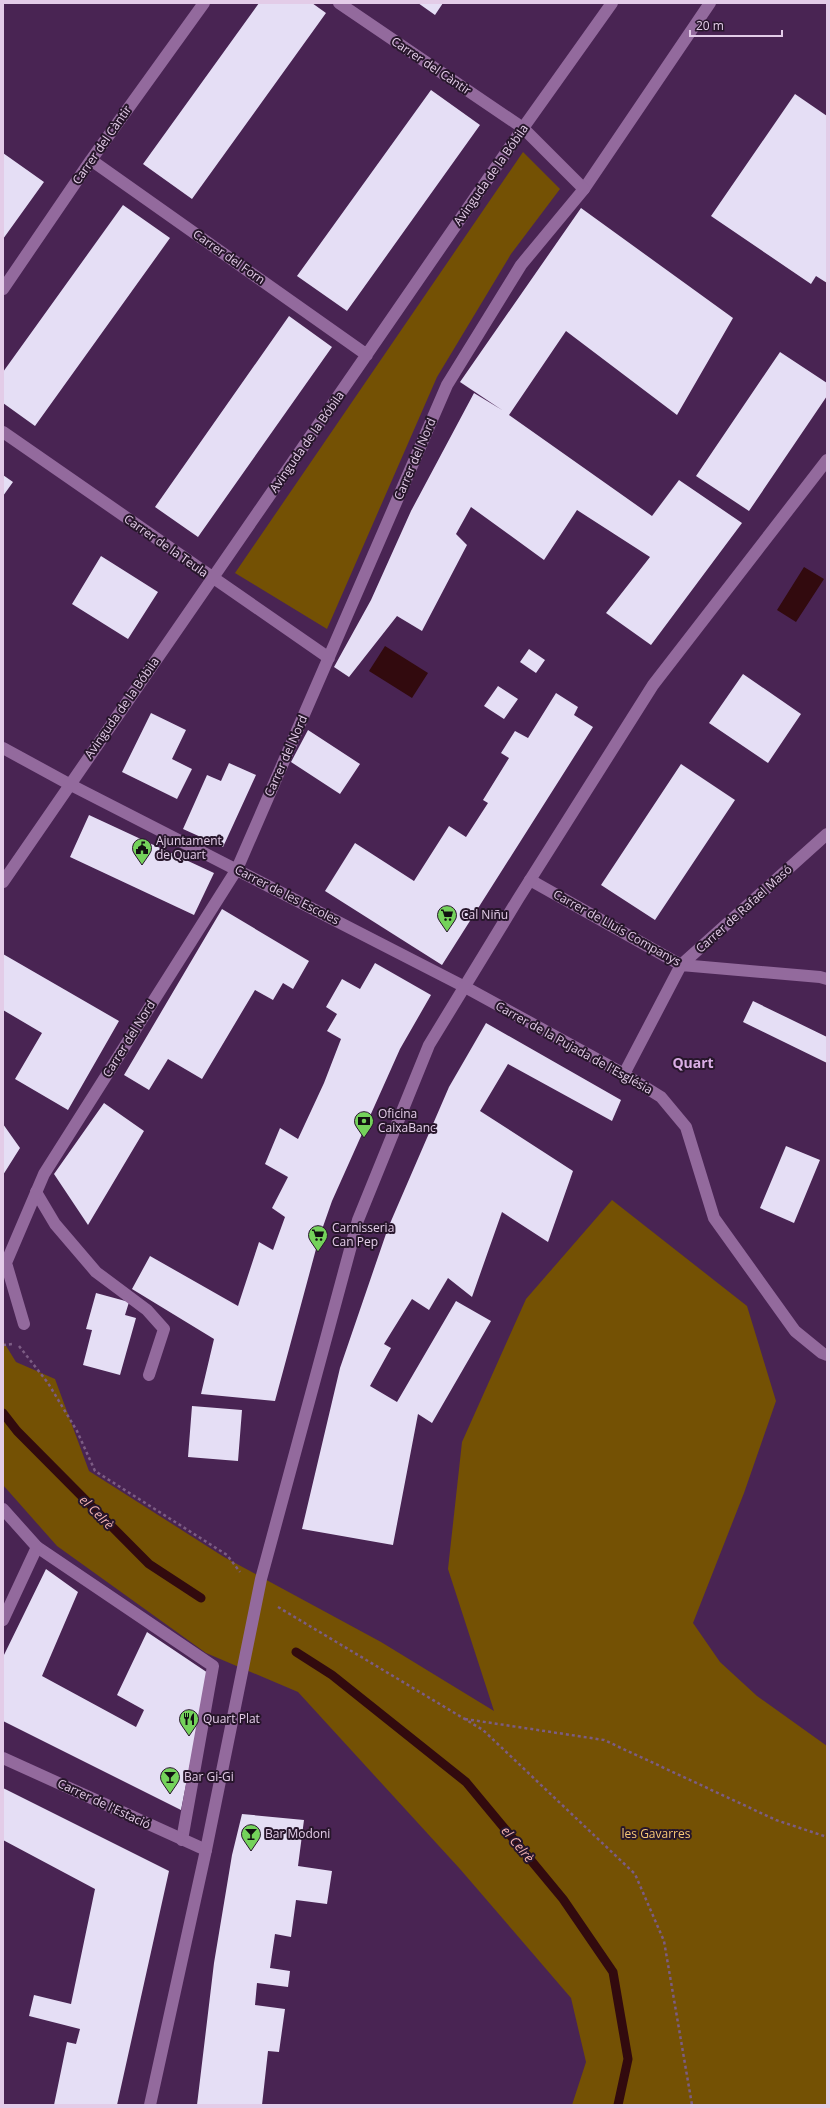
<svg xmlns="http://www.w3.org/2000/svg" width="830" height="2108" viewBox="0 0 830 2108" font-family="'Open Sans',sans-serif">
	<rect width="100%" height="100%" fill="#492453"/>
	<path fill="#745104" d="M523 152 560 189 511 254 437 377 327 629 235 573Z
		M612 1200 747 1306 776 1401 744 1493 693 1623 720 1662 757 1696 827 1746V2105H572L586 2062 571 1998 460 1869 298 1692 206 1653 57 1546 3 1485V1341L16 1362 55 1379 89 1471 224 1557 381 1642 494 1711 448 1569 462 1442 526 1299Z"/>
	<path fill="#320a0e" d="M804 567 824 579 796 622 777 610Z
		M385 646 428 673 412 698 369 671Z"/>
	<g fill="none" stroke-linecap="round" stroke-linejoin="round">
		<path stroke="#320a0e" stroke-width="9" d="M3 1413 17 1431 149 1564 201 1598
			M296 1652 332 1675 466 1782 563 1899 613 1972 628 2059 618 2105"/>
	</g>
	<path fill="#e5def5" d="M259 3H312L326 13 192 199 143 164Z
		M418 3H443L435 15Z
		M431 90 480 125 347 311 297 276Z
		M795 94 827 116V283L816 276 811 284 711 216Z
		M3 153 44 182 3 239Z
		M123 205 170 238 35 426 3 403V372Z
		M581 208 733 318 677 415 566 331 509 415 652 516 679 480 742 523 651 645 606 613 650 557 577 510 544 560 471 507 456 534 467 545 422 631 397 616 349 677 334 667 371 600 411 511 474 393 502 410 460 382Z
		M289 316 332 347 198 537 155 507Z
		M780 352 827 383V396L749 511 696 476Z
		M3 475 13 482 3 496Z
		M101 556 158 592 128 639 72 604Z
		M529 649 545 660 536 673 520 662Z
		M743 674 801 714 768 763 709 723Z
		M498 686 518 699 504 719 484 706Z
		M556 693 578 707 574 715 593 727 442 965 325 891 355 843 414 881 449 826 466 837 488 803 483 800 509 758 501 753 515 731 528 738Z
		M151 713 186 730 172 759 192 769 177 799 122 772Z
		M308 730 360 764 340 794 291 762Z
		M229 763 256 775 223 847 183 829 207 775 221 781Z
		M681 764 735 800 655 920 601 885Z
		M89 815 214 873 194 915 70 857Z
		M222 909 309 961 293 989 283 983 273 1000 255 990 202 1079 168 1059 149 1090 124 1075Z
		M3 954 119 1021 68 1110 15 1079 42 1033 3 1010Z
		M375 963 431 995 400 1049 332 1201 319 1238 275 1401 201 1394 214 1339 132 1289 150 1256 238 1306 259 1242 273 1250 285 1217 272 1208 288 1177 265 1164 280 1128 298 1139 324 1083 341 1039 327 1031 337 1014 326 1007 342 979 360 989Z
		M753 1001 827 1037V1063L743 1022Z
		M486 1023 621 1100 612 1121 508 1064 480 1111 573 1171 548 1242 502 1212 472 1297 448 1278 429 1310 412 1299 384 1344 391 1348 370 1386 397 1402 456 1301 491 1321 432 1423 418 1414 393 1545 302 1529 340 1368 388 1228 449 1087Z
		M104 1103 144 1131 88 1225 54 1174Z
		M3 1124 20 1148 3 1175Z
		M786 1146 820 1160 794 1223 760 1208Z
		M96 1293 129 1302 125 1315 136 1318 120 1375 83 1365 92 1330 86 1329Z
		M192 1406 242 1410 238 1461 188 1457Z
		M46 1569 78 1592 42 1676 136 1727 144 1710 117 1695 147 1632 208 1673 181 1810 3 1721V1657Z
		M3 1788 169 1871 117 2105H54L67 2042 76 2044 80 2029 29 2016 34 1995 71 2004 95 1889 3 1840Z
		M242 1814 304 1820 298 1866 332 1871 327 1904 296 1900 291 1937 275 1934 270 1968 290 1971 288 1987 257 1983 255 2005 285 2009 279 2052 268 2051 262 2105H197L214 1963 232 1855Z"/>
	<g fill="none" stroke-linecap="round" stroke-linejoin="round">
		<path stroke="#7c5c84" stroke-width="2.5" stroke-dasharray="3 3" stroke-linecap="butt" d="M3 1345 13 1344
			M19 1346 48 1383 77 1431 95 1471 227 1555 240 1572
			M278 1607 483 1730 635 1874 664 1941 692 2105
			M465 1719 604 1740 776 1820 827 1837"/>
		<path stroke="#936a9d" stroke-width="12" d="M584 189 710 3
			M36 1192 55 1224 96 1272 147 1310 164 1329 149 1375"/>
		<path stroke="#936a9d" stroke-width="12" d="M37 1547 213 1666 182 1840"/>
		<path stroke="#936a9d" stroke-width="12" d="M91 160 367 355
			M3 289 91 160 204 3
			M3 432 329 658
			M3 748 69 784 465 987 624 1074 661 1097 686 1127 714 1218 795 1331 822 1353 827 1355
			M530 880 681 965 820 977 827 979
			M3 882 523 128 612 3
			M624 1074 681 965 827 834
			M24 1324 6 1263 44 1174 237 869 447 385 521 265 584 189 523 128 339 3
			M3 1509 37 1547 3 1620
			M3 1758 206 1850"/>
		<path stroke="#936a9d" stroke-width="12" d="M150 2105 206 1850 261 1579 358 1220 429 1045 518 899 653 685 827 460"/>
	</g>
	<defs>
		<symbol id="civic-pin" viewBox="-11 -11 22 30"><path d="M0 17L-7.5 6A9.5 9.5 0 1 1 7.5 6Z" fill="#74d25b" stroke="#27162b"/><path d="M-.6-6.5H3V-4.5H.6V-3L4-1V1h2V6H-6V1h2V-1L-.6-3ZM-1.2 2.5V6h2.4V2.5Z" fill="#111"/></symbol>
		<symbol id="supermarket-pin" viewBox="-11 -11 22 30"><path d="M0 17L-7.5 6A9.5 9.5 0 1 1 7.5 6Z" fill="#74d25b" stroke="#27162b"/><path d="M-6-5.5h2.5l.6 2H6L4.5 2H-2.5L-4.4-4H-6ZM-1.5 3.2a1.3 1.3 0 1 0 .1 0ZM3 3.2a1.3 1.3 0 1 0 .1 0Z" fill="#111"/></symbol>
		<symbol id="bank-pin" viewBox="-11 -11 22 30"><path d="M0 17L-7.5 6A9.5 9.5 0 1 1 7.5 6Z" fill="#74d25b" stroke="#27162b"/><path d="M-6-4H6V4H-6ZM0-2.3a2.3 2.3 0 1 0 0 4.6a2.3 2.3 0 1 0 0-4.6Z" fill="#111"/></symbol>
		<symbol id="restaurant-pin" viewBox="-11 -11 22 30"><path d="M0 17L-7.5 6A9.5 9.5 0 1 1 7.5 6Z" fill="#74d25b" stroke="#27162b"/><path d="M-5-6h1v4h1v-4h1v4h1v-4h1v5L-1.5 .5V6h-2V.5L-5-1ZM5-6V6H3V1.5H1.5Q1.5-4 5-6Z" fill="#111"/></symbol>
		<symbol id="bar-pin" viewBox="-11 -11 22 30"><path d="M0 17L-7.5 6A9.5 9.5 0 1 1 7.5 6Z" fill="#74d25b" stroke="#27162b"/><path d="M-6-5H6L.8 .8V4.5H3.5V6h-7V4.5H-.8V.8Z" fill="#111"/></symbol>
	</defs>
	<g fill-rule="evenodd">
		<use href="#civic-pin" x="131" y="837" width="22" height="30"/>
		<use href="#supermarket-pin" x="436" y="904" width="22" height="30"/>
		<use href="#bank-pin" x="353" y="1110" width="22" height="30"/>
		<use href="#supermarket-pin" x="307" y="1224" width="22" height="30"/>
		<use href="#restaurant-pin" x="178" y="1708" width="22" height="30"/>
		<use href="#bar-pin" x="159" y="1766" width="22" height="30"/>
		<use href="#bar-pin" x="240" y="1823" width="22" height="30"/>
	</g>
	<g text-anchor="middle" stroke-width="4" stroke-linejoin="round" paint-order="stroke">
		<g font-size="12" fill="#e3cce8" stroke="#27162b">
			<text transform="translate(431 66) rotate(34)" y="4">Carrer del Càntir</text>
			<text transform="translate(102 145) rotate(-55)" y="4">Carrer del Càntir</text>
			<text transform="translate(491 175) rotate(-55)" y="4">Avinguda de la Bóbila</text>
			<text transform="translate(229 257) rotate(35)" y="4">Carrer del Forn</text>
			<text transform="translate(307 442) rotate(-55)" y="4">Avinguda de la Bóbila</text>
			<text transform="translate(415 459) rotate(-67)" y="4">Carrer del Nord</text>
			<text transform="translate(166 546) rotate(35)" y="4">Carrer de la Teula</text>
			<text transform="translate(122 708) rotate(-55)" y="4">Avinguda de la Bóbila</text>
			<text transform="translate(286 756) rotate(-66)" y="4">Carrer del Nord</text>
			<text transform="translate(287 895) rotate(27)" y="4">Carrer de les Escoles</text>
			<text transform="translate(744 909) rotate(-42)" y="4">Carrer de Rafael Masó</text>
			<text transform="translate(617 928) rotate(29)" y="4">Carrer de Lluís Companys</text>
			<text transform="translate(129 1039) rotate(-58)" y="4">Carrer del Nord</text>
			<text transform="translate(574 1048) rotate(29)" y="4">Carrer de la Pujada de l'Església</text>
			<text transform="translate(104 1804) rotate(25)" y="4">Carrer de l'Estació</text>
		</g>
		<g font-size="12" fill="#e3cce8" stroke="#27162b" text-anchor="start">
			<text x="156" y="845">Ajuntament<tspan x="156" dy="14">de Quart</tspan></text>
			<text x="461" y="919">Cal Niñu</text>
			<text x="378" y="1118">Oficina<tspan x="378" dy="14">CaixaBanc</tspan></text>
			<text x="332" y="1232">Carnisseria<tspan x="332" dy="14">Can Pep</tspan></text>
			<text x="203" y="1723">Quart Plat</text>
			<text x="184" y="1781">Bar Gi-Gi</text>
			<text x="265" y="1838">Bar Modoni</text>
		</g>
		<g font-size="12" fill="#f8c876" stroke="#27162b">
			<text x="656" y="1838">les Gavarres</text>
		</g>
		<g font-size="13" font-style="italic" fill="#f3b2b1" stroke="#27162b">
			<text transform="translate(97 1512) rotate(45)" y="5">el Celrè</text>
			<text transform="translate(518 1844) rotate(50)" y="5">el Celrè</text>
		</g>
		<g font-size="14" font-weight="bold" fill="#dbafe6" stroke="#27162b">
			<text x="693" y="1068">Quart</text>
		</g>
	</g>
	<rect width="830" height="2108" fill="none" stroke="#e3cce8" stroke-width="8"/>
	<path d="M690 30v6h92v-6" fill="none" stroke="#e3cce8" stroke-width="2"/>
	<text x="696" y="30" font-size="12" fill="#e3cce8" stroke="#27162b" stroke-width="3" paint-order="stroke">20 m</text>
</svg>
